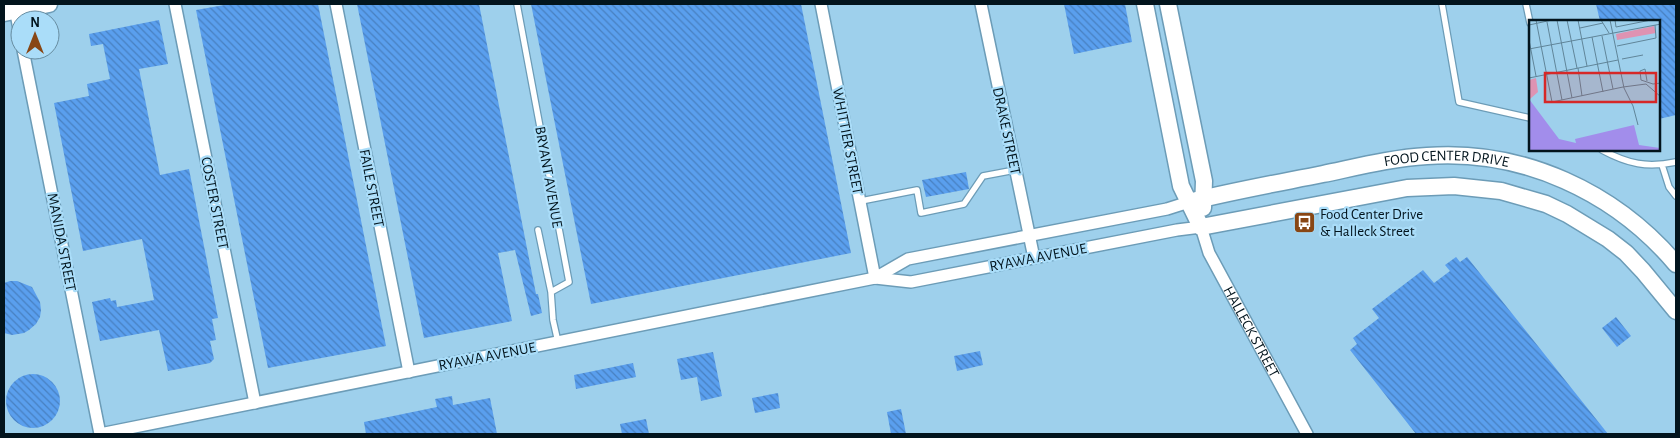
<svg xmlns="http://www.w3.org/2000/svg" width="1680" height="438" viewBox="0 0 1680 438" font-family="'Alegreya Sans',sans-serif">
	<defs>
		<pattern id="building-back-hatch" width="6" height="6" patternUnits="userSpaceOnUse" patternTransform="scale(1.25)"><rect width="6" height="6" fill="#5a9fee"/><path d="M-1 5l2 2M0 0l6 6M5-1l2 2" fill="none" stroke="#4880c0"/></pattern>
	</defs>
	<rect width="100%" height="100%" fill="#9ed0ec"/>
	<path fill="url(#building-back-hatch)" d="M230 4H318L386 346 268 368 196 10Z
		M357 4H479L536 294H538L542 313 531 316 515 250 498 253 512 321 424 338Z
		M531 4H801L851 253 591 304Z
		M1064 4H1125L1132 42 1074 54Z
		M1596 4H1676V115L1659 119V21H1600Z
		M159 20 168 64 139 69 160 175 189 169 218 318 212 319 216 340 210 341 214 359 210 363 168 371 159 330 100 341 92 302 110 298 111 301 116 300 117 307 154 300 142 239 83 251 54 103 89 96 87 84 110 79 103 44 91 46 89 34Z
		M966 172 969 189 926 197 922 180Z
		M1456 257 1460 262 1467 257 1608 434H1416L1350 350 1357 344 1353 338 1379 318 1372 309 1423 270 1434 283 1450 271 1445 265Z
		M10 281H17L32 287 40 302 41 310 40 317 36 324 29 330 24 333 12 335 4 333V283Z
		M1616 317 1631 336 1617 347 1602 328Z
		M980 351 983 365 957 371 954 356Z
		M713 352 722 396 701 401 697 377 681 380 677 359Z
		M633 363 636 377 576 389 574 375Z
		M6 401a27 27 0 1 1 54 0a27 27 0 1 1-54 0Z
		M778 393 780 408 755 413 752 398Z
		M452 396 453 405 490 398 497 434H366L364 422 437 407 435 399Z
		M901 409 906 434H891L887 412Z
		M646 419 649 434H622L620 424Z"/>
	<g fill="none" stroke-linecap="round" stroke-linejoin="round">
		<defs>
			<path id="lane" d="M517 4 569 282 551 292 553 320 558 342
				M1442 4 1459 102 1530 118
				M1526 4 1530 23
				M1602 150C1628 164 1647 168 1676 162
				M1662 165 1669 187 1676 196
				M861 201 917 190 921 213 964 204 983 176 1015 170
				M538 230 551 292"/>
			<g id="street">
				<path d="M14 4 20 34"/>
				<path d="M175 4 255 403"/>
				<path d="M336 4 409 372"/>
				<path d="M821 4 875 278"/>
				<path d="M981 4 1034 258"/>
				<path d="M23 50 100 434 875 278 908 259 1167 209 1189 202"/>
				<path id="s1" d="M875 278 911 282 1177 230 1201 227 1209 253 1307 434"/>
			</g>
			<g id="secondary">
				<path d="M1145 4 1181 186 1201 227"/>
				<path d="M1168 4 1204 181 1203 208"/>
				<path d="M4 13 49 4"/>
				<path id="s2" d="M1189 202C1233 191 1278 183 1323 174 1357 167 1392 158 1427 156 1523 149 1615 192 1676 264"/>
				<path d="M1201 227 1407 188 1454 186 1501 191 1546 204 1567 214 1608 239 1626 253 1643 271 1676 311"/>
			</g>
		</defs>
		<use href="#lane" stroke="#6c9cb7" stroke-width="8"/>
		<use href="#street" stroke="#6c9cb7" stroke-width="14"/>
		<use href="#secondary" stroke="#6c9cb7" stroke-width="19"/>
		<use href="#lane" stroke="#fff" stroke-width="5.5"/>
		<use href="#street" stroke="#fff" stroke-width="11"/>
		<use href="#secondary" stroke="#fff" stroke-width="16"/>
	</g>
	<defs>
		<symbol id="bus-square" viewBox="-11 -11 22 22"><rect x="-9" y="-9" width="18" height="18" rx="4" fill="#884614" stroke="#aaddf9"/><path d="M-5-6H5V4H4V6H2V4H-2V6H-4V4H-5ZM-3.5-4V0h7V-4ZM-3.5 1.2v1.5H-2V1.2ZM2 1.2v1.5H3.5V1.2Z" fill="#fff"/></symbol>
	</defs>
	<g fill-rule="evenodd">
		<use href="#bus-square" x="1292" y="210" width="25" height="25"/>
	</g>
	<g text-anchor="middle" stroke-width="4.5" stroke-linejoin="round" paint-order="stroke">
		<g font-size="15" fill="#02141d" stroke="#aaddf9">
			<text transform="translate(1007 131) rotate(78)" y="5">DRAKE STREET</text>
			<text transform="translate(848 141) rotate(79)" y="5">WHITTIER STREET</text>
			<text dy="5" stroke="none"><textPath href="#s2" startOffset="262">FOOD CENTER DRIVE</textPath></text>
			<text transform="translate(549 177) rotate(80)" y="5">BRYANT AVENUE</text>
			<text transform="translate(372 188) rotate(79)" y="5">FAILE STREET</text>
			<text transform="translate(215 203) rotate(79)" y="5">COSTER STREET</text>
			<text transform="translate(62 242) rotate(79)" y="5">MANIDA STREET</text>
			<text transform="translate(1038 257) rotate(-11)" y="5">RYAWA AVENUE</text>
			<text dy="5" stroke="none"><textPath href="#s1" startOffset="448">HALLECK STREET</textPath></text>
			<text transform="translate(487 356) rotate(-11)" y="5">RYAWA AVENUE</text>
		</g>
		<g font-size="15" fill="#02141d" stroke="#aaddf9" text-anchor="start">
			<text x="1320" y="219">Food Center Drive<tspan x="1320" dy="17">&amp; Halleck Street</tspan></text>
		</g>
	</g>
	<g transform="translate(1529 20)">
		<rect width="131" height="131" fill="#9ed0ec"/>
		<path d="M125 6 127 13 88 20 87 14Z" fill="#de93b2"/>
		<path d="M7 58 9 72 1 79 0 60Z" fill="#de93b2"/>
		<path d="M0 79 30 119 47 123 46 119 105 105 110 125 131 128V131H0Z" fill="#a28deb"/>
		<path fill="none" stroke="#608599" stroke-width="1" d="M7 0 23 82 94 67M28 0 43 78M38 0 48 48M49 0 58 46M72 0 80 13M81 0 95 68M86 0 87 7 122 0M18 2 33 80M0 5 23 0M51 8 74 3M73 16 84 69M63 17 74 72M0 20 7 56M88 26 127 18 126 5M0 29 132 4M93 39 114 35M49 48 53 76M0 58 89 40M118 61 116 49 111 51 112 60 124 64 132 63M94 67 117 64 132 77M95 68 104 86 109 105"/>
		<path fill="#d62828" fill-opacity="0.15" stroke="#d62828" stroke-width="2.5" d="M16 53H127V82H16Z"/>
		<rect width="131" height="131" fill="none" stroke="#02141d" stroke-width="2.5"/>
	</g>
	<rect width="1680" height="438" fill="none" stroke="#02141d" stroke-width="10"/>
	<g transform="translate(35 35)"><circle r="24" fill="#aaddf9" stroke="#678da1"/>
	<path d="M0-4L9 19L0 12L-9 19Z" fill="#884614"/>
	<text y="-8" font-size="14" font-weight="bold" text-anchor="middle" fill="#02141d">N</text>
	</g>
</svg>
